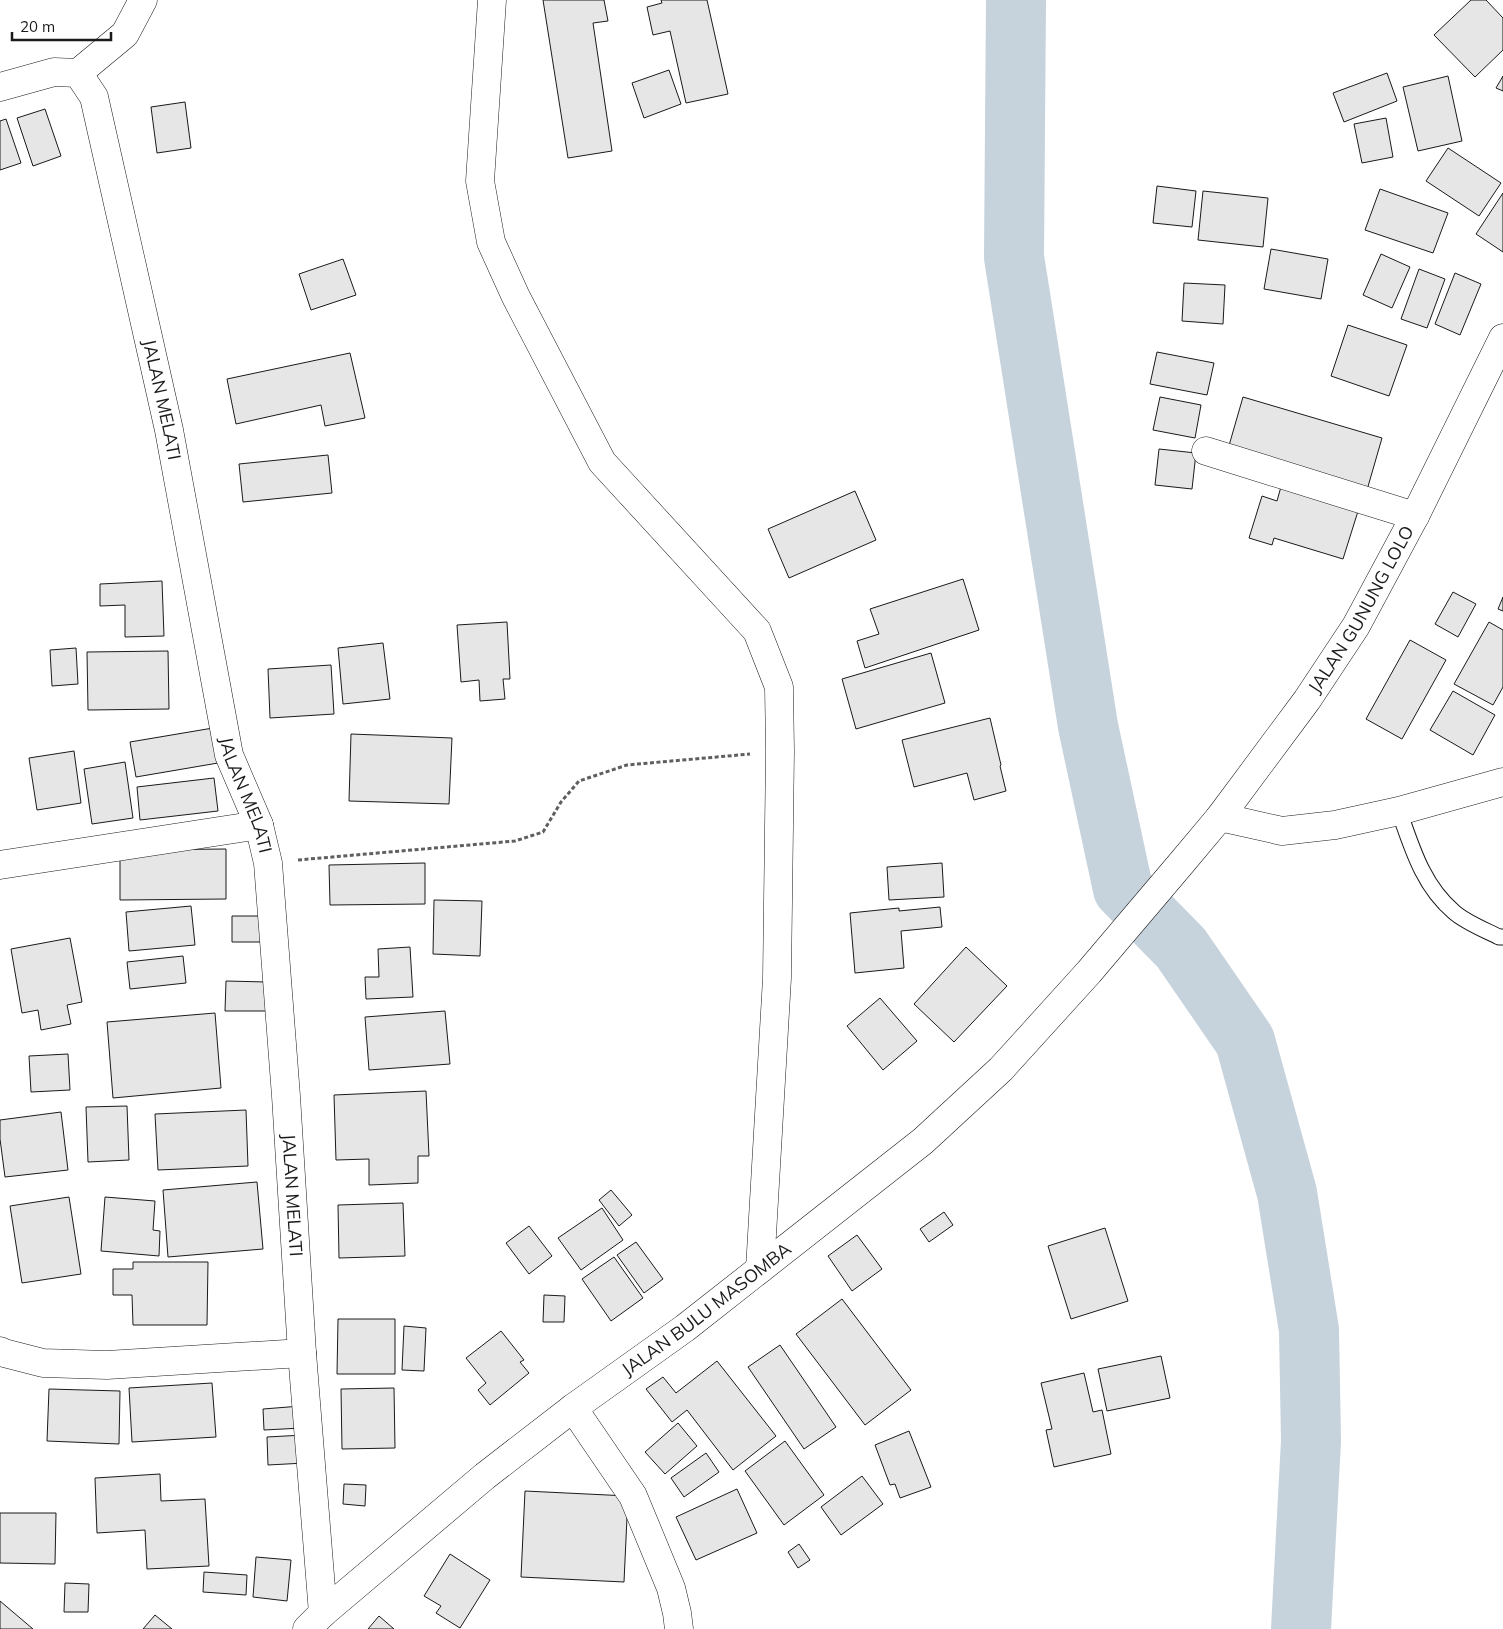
<svg xmlns="http://www.w3.org/2000/svg" width="1503" height="1629" viewBox="0 0 1503 1629" font-family="Mulish,sans-serif">
	<rect width="100%" height="100%" fill="#fff"/>
	<g fill="none" stroke-linecap="round" stroke-linejoin="round">
		<path stroke="#c6d2dc" stroke-width="60" d="M1016 0 1014 257 1088 726 1123 889 1181 948 1245 1041 1287 1193 1309 1330 1311 1441 1301 1629"/>
	</g>
	<path fill="#e6e6e6" stroke="#1a1a1a" d="M543 0H604L608 21 593 23 612 151 568 158Z
		M661 0H707L728 94 686 103 670 31 653 35 647 7 662 3Z
		M1471 0H1486L1503 18V50L1475 77 1434 35Z
		M669 70 681 104 644 118 632 83Z
		M1387 73 1397 101 1344 122 1333 93Z
		M1448 76 1462 141 1418 151 1403 87Z
		M1503 76V91L1496 88Z
		M185 102 191 148 157 153 151 107Z
		M45 109 61 156 33 166 17 118Z
		M1386 118 1393 157 1362 163 1354 124Z
		M6 119 21 163 0 170V121Z
		M1448 148 1501 183 1479 216 1426 181Z
		M1157 186 1196 191 1192 227 1153 223Z
		M1380 189 1448 213 1433 253 1365 230Z
		M1203 191 1268 198 1263 247 1198 240Z
		M1503 193V252L1476 234Z
		M1271 249 1328 259 1321 299 1264 289Z
		M1381 254 1410 267 1392 308 1363 295Z
		M343 259 356 295 311 310 299 274Z
		M1419 269 1445 279 1427 328 1401 319Z
		M1455 273 1481 284 1460 335 1435 324Z
		M1184 283 1225 285 1223 324 1182 321Z
		M1348 325 1407 345 1389 396 1331 376Z
		M1157 352 1214 363 1207 395 1150 384Z
		M350 353 365 418 325 426 321 405 236 424 227 379Z
		M1160 397 1201 405 1195 438 1153 430Z
		M1243 397 1382 438 1367 490 1228 449Z
		M1159 449 1196 453 1192 489 1155 485Z
		M328 455 332 493 243 502 239 464Z
		M1282 483 1359 508 1343 559 1274 538 1272 545 1249 538 1262 496 1277 501Z
		M855 491 876 540 789 578 768 529Z
		M963 579 979 630 865 668 857 641 879 634 870 609Z
		M162 581 164 636 125 637V605L100 606V584Z
		M1453 592 1476 604 1458 637 1435 624Z
		M1503 597V611L1498 609Z
		M507 622 510 679H503L505 699 480 701 479 680 461 682 457 625Z
		M1489 622 1503 630V687L1493 705 1454 684Z
		M1410 640 1446 660 1402 739 1366 719Z
		M383 643 390 699 343 704 338 648Z
		M76 648 78 684 52 686 50 650Z
		M168 651 169 709 88 710 87 652Z
		M931 653 945 703 856 729 842 679Z
		M331 665 334 714 270 718 268 669Z
		M1453 691 1495 715 1473 755 1430 730Z
		M990 718 1001 765 1000 766 1006 791 974 800 967 773 914 787 902 740Z
		M213 728 218 763 136 777 130 742Z
		M351 734 452 738 449 804 349 801Z
		M74 751 81 803 37 810 29 758Z
		M125 762 133 818 92 824 84 769Z
		M214 778 218 811 140 820 137 787Z
		M226 849V899L120 900V850Z
		M425 863V904L330 905 329 865Z
		M942 863 944 897 889 900 887 867Z
		M434 900 482 901 480 956 433 954Z
		M191 906 195 945 129 951 126 912Z
		M940 907 942 927 901 931 904 968 855 973 850 913 899 908V911Z
		M232 916H269V942H232Z
		M70 938 82 1002 67 1005 71 1024 41 1030 38 1010 22 1013 11 949Z
		M410 947 413 997 366 999 365 977H379L378 949Z
		M966 947 1007 986 954 1042 914 1004Z
		M183 956 186 983 130 989 127 962Z
		M226 981 267 982 266 1011H225Z
		M880 998 917 1041 883 1070 847 1026Z
		M445 1011 450 1064 369 1070 365 1017Z
		M215 1013 221 1088 113 1098 107 1022Z
		M68 1054 70 1090 31 1092 29 1056Z
		M426 1091 429 1156H418V1183L369 1185V1159L336 1160 334 1095Z
		M127 1106 129 1160 88 1162 86 1107Z
		M246 1110 248 1166 158 1170 155 1114Z
		M61 1112 68 1170 5 1177 0 1139V1120Z
		M257 1182 263 1249 168 1257 163 1190Z
		M611 1190 632 1215 619 1226 599 1200Z
		M69 1197 81 1274 22 1283 10 1206Z
		M105 1197 155 1201 153 1230 160 1231 159 1256 101 1251Z
		M403 1203 405 1256 339 1258 338 1205Z
		M602 1208 623 1240 581 1270 558 1238Z
		M944 1212 953 1225 929 1242 920 1229Z
		M529 1226 552 1256 529 1274 506 1243Z
		M1105 1228 1128 1301 1071 1319 1048 1246Z
		M857 1235 882 1269 852 1291 828 1256Z
		M636 1242 663 1279 644 1293 617 1255Z
		M614 1257 643 1298 611 1321 582 1279Z
		M133 1262H208L207 1325H133L132 1295H113V1269H133Z
		M544 1295 565 1296 564 1322H543Z
		M842 1299 911 1390 865 1425 796 1334Z
		M338 1319H395V1374H337Z
		M404 1326 426 1328 424 1371 402 1370Z
		M501 1331 524 1360 520 1362 529 1373 490 1405 478 1390 486 1383 466 1358Z
		M780 1345 836 1427 804 1449 748 1367Z
		M1161 1356 1170 1398 1107 1411 1098 1369Z
		M717 1361 776 1436 733 1470 687 1410 672 1422 646 1389 663 1377 676 1393Z
		M1084 1373 1093 1412 1102 1410 1111 1454 1054 1467 1046 1430 1052 1429 1041 1383Z
		M212 1383 216 1437 132 1442 129 1388Z
		M394 1388 395 1448 342 1449 341 1389Z
		M49 1389 120 1391 119 1444 47 1441Z
		M301 1406 302 1428 264 1430 263 1409Z
		M678 1423 697 1446 665 1474 645 1452Z
		M909 1431 931 1487 900 1498 895 1484 890 1485 875 1445Z
		M304 1435 305 1463 268 1465 267 1437Z
		M785 1441 824 1495 784 1525 745 1471Z
		M706 1453 719 1472 684 1497 671 1478Z
		M160 1474 161 1501 205 1499 209 1566 147 1569 145 1530 97 1533 95 1478Z
		M862 1476 883 1504 841 1535 821 1507Z
		M344 1484 366 1485 365 1506 343 1504Z
		M737 1489 757 1533 696 1560 676 1517Z
		M525 1491 628 1496 624 1582 521 1577Z
		M0 1513H56L55 1564 0 1563Z
		M799 1544 810 1560 798 1568 788 1552Z
		M450 1554 490 1580 460 1628 436 1613 441 1606 424 1596Z
		M256 1557 291 1560 287 1601 253 1597Z
		M204 1572 247 1575 246 1595 203 1592Z
		M65 1583 89 1584 88 1612H64Z
		M0 1601 33 1629H0Z
		M155 1615 172 1629H143Z
		M379 1616 394 1629H368Z"/>
	<g fill="none" stroke-linecap="round" stroke-linejoin="round">
		<defs>
			<path id="lane" d="M1399 811C1412 848 1423 886 1454 912 1465 922 1485 930 1499 937H1503"/>
			<g id="street">
				<path d="M492 0 480 181 491 242 516 297 602 462 757 631 779 687 780 751 777 978 760 1269"/>
				<path d="M78 73 125 34 143 0"/>
				<path id="s1" d="M0 87 54 72 78 73 94 97 169 430 229 755 259 825 268 863 286 1096 302 1353 323 1613"/>
				<path d="M1206 451 1415 516"/>
				<path d="M1220 817 1282 831 1335 825 1399 811 1503 782"/>
				<path d="M0 865 259 825"/>
				<path d="M0 1351 4 1353 43 1363 107 1365 302 1353"/>
				<path d="M573 1408 633 1496 671 1588 677 1613 679 1629"/>
			</g>
			<g id="secondary">
				<path id="s2" d="M307 1629 323 1613 485 1476 573 1408 685 1328 923 1141 1001 1069 1089 972 1184 860 1220 817 1307 700 1356 626 1415 516 1503 338"/>
			</g>
		</defs>
		<use href="#lane" stroke="#1a1a1a" stroke-width="17"/>
		<use href="#street" stroke="#1a1a1a" stroke-width="29"/>
		<use href="#secondary" stroke="#1a1a1a" stroke-width="29"/>
		<path stroke="#5f5f5f" stroke-width="3" stroke-dasharray="4 2.5" stroke-linecap="butt" d="M298 860 515 841 543 832 561 802 579 781 627 765 750 754"/>
		<use href="#lane" stroke="#fff" stroke-width="15"/>
		<use href="#street" stroke="#fff" stroke-width="28"/>
		<use href="#secondary" stroke="#fff" stroke-width="28"/>
	</g>
	<g text-anchor="middle" stroke-width="4" stroke-linejoin="round" paint-order="stroke">
		<g font-size="18" fill="#1a1a1a" stroke="#fff">
			<text dy="6" stroke="none"><textPath href="#s1" startOffset="419">JALAN MELATI</textPath></text>
			<text dy="6" stroke="none"><textPath href="#s2" startOffset="1478">JALAN GUNUNG LOLO</textPath></text>
			<text dy="6" stroke="none"><textPath href="#s1" startOffset="824">JALAN MELATI</textPath></text>
			<text dy="6" stroke="none"><textPath href="#s1" startOffset="1229">JALAN MELATI</textPath></text>
			<text dy="6" stroke="none"><textPath href="#s2" startOffset="512">JALAN BULU MASOMBA</textPath></text>
		</g>
	</g>
	<path d="M12 32v8h99v-8" fill="none" stroke="#1a1a1a" stroke-width="2.5"/>
	<text x="20" y="32" font-size="15" fill="#1a1a1a" stroke="#ffffff" stroke-width="4" paint-order="stroke">20 m</text>
</svg>
